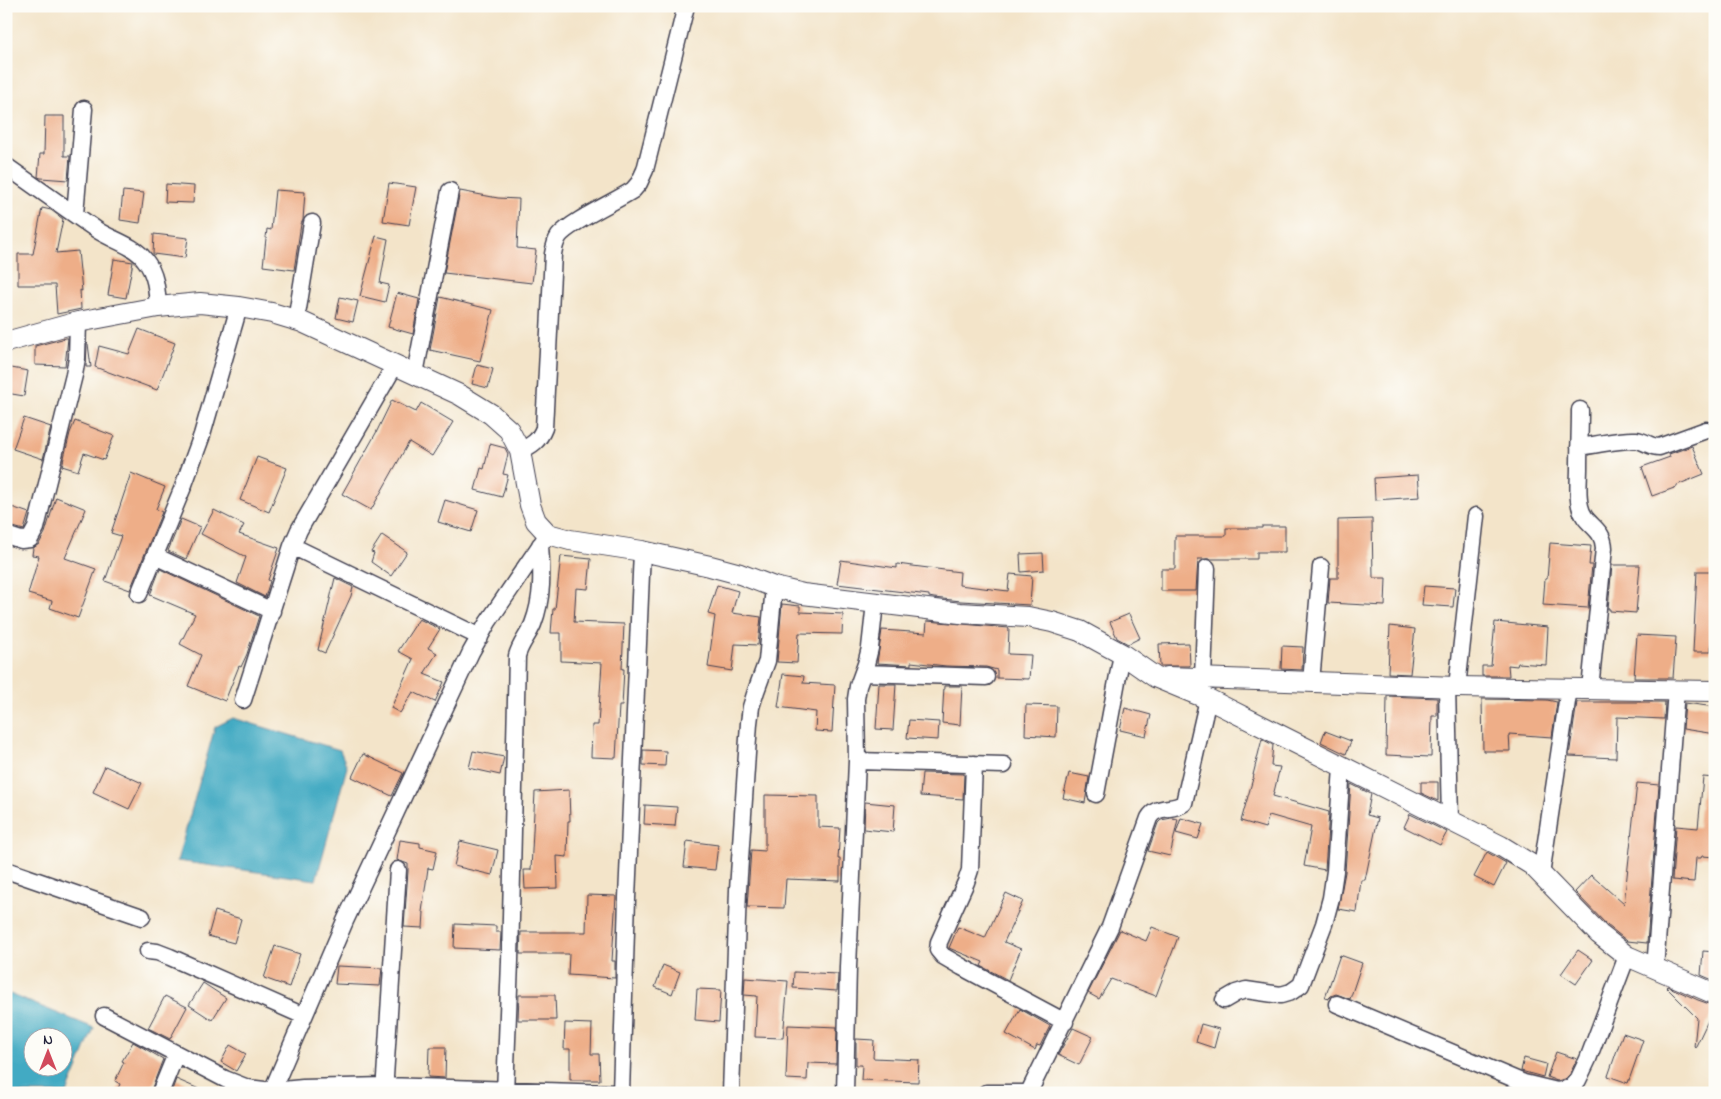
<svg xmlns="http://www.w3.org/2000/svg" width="1721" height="1099" viewBox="0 0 1721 1099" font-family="'Indie Flower',sans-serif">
	<rect width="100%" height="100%" fill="#fdfcf7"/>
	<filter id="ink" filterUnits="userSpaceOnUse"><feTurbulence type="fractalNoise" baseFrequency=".02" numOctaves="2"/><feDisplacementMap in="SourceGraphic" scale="10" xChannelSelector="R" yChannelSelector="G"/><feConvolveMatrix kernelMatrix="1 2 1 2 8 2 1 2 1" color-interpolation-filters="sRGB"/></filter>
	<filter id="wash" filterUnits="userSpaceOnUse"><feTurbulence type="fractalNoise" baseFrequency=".0096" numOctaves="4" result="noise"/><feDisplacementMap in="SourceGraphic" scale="20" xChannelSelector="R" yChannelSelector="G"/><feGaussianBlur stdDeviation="1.12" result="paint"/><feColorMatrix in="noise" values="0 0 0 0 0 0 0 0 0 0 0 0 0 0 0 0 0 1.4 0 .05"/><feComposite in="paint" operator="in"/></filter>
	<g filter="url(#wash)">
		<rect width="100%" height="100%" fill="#f3e4c9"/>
		<path fill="#43aac3" stroke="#32667f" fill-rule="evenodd" d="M233 718 340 750 347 767 316 880 177 861 215 727Z
			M10 994 94 1028 67 1093H6V996ZM32 1036H62V1066H32Z"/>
		<g id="blocks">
			<path fill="#eeae88" d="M45 116H64V156H70L68 180 41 178 38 177 40 154H44Z
				M389 183 416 187 409 225 383 221Z
				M166 184 194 186 193 203 165 202Z
				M275 190 305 192 303 220 301 224 294 270 263 266 267 229 271 230Z
				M123 191 144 193 140 223 120 220Z
				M460 191 498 198 519 199 517 248 536 250 532 283 444 273Z
				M42 208 51 210 63 219 56 253 78 251 82 291 80 290 81 309 57 314 55 285H18V254H33Z
				M154 234 188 238 185 258 153 254Z
				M376 236 388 239 380 283 389 285 385 302 360 296Z
				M114 259 133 262 126 298 108 295Z
				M397 293 419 299 413 334 388 327Z
				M340 297 358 301 353 322 336 318Z
				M440 297 493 310 480 361 430 350Z
				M139 329 175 343 157 390 95 367 99 346 129 354Z
				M66 338H68L65 366 35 365V346Z
				M87 343 88 344 91 367H86Z
				M477 365 493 369 488 388 472 384Z
				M6 367 28 371 24 396 6 393Z
				M392 400 416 412 421 403 453 422 432 456 409 442 371 510 342 494 376 433Z
				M24 418 51 427 43 459 13 449Z
				M75 421 114 436 104 460 84 453 78 471 62 466 70 433Z
				M490 444 505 448 508 454 503 474 508 475 502 497 475 490 481 468 484 469Z
				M1692 446 1704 474 1677 485V487L1652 496 1642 467 1670 457 1669 454Z
				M257 457 287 468 269 512 240 500Z
				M131 473 165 487 156 509 162 512 130 590 105 581 121 536 111 533Z
				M1418 475 1420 497 1375 500 1374 478Z
				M56 497 86 509 65 558 96 569 78 618 50 608 52 601 28 594 39 556 32 555 33 548 39 544 45 533Z
				M445 500 478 510 471 532 438 522Z
				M6 505 29 513 24 530 6 525Z
				M214 510 244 525 239 534 279 548 268 580 270 581 265 597 237 583 246 557 201 534Z
				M181 519 200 527 186 559 168 551Z
				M1372 519 1373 578H1386L1385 606 1328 603 1330 578H1338V520Z
				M1262 526H1285V552H1257V559H1198L1196 591H1161V569H1175V536H1226V528H1262Z
				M382 535 407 552 391 576 371 562 374 553 371 552Z
				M1550 543 1591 546 1589 565H1592L1588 608 1543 605 1545 579H1547Z
				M1043 553 1044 570 1021 572 1020 554Z
				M561 556 591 559 588 589 576 588 574 622 624 624 622 669H624L622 706H619L616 758 591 757 592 725H598L602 663 561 661V633H551L553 609H555Z
				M841 560 897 568V564L960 572 959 585 1008 591 1010 574 1032 576 1030 605 961 601 934 598 929 597V595L837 584Z
				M1612 565H1640L1636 613 1610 611V609H1608Z
				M160 569 259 616 247 654 241 667 239 666 225 701 188 686 201 655 180 644 195 614 150 595Z
				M1697 571H1715V623H1712L1711 652H1693Z
				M335 578 353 587 351 596 325 653 318 650Z
				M717 585 738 591 732 613 761 617 758 645 735 644 732 671 708 667 715 616 708 614Z
				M1424 586 1455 588 1453 607 1422 605Z
				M782 604 800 606V612L843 614 842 634 799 633 797 663 777 662Z
				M1129 614 1140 638 1128 644 1117 638 1110 622Z
				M419 619 440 629 428 648 437 653 424 674 444 682 435 702 413 692 400 713 391 708 413 659 398 651Z
				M927 621 1009 628 1008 654 1031 655 1029 679 997 678V670L986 667 946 666 911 662V665L877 663 882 630 926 633Z
				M1495 622 1548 627 1546 665 1518 663 1517 666 1508 665 1509 676H1482V666H1491Z
				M1390 626 1415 629 1410 674 1388 673Z
				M1637 635 1676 637 1673 678H1634Z
				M1189 643 1190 666H1160L1159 644Z
				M1282 646 1303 647 1302 670 1281 669Z
				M783 674 804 676 803 683 835 685 832 732 815 731 816 712 778 707Z
				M879 684H896L893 730 876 729Z
				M944 686H962L960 725 942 723Z
				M1387 696 1437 698V716H1432L1431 757 1386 755Z
				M1482 699 1547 700 1557 702 1552 737 1509 734 1510 751H1483Z
				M1577 702H1665L1664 719 1617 717 1616 758 1569 756Z
				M1685 703 1715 707V734L1683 729Z
				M1026 705 1057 706 1056 737 1025 735Z
				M1125 708 1151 715 1146 736 1120 730Z
				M909 720 939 722 938 740 907 738Z
				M1325 731 1351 741 1346 754 1321 742Z
				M1262 739 1273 745 1271 766 1280 767 1273 796 1329 812 1325 870 1304 866 1311 827 1269 815 1265 828 1241 821 1254 775H1253Z
				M643 750 666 751 665 766 643 765Z
				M473 751 504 757 500 775 469 768Z
				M363 754 403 773 392 796 352 777Z
				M105 766 142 783 129 809 93 792Z
				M922 773 964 774 963 799 920 796Z
				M1069 773 1089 777 1085 803 1063 798Z
				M1703 777 1715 778V857L1702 856 1701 858H1696L1694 882 1672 880 1676 826 1698 828Z
				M1421 782H1438V801L1421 793Z
				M1637 783 1659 785 1647 943 1627 941 1607 925 1575 892 1591 875 1624 904Z
				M1351 784 1371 794 1367 815 1378 818 1365 880H1361L1357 912 1338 909 1345 872Z
				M569 790 570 821H568L567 857 557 856 558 888 525 889 524 870H531L535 792Z
				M765 795 818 796V827L840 828 838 859H840V881L786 879 784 908 747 907 751 850 765 851Z
				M865 802 895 805 893 832 864 829Z
				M645 805 677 807 675 826 644 824Z
				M1410 814 1447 832 1440 845 1404 827Z
				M1172 818 1178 819 1170 856 1148 851 1158 823 1161 820Z
				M1181 818 1203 824 1198 839 1176 833Z
				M400 840 420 843V847L437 851 433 869 428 868 422 912H424L423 928 404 927 408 871V864L397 860Z
				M460 841 498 850 492 875 454 866Z
				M687 841 718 845 715 870 684 867Z
				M1487 852 1506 863 1494 887 1474 877Z
				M1006 893 1023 901 1004 942 1021 949 1008 980 981 966 983 962 949 948 958 927 985 938Z
				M587 895 616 896 612 961H615V978L568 975 569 954H520L521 932H586Z
				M215 911 241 919 234 943 208 936Z
				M455 924 496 926V932H501L500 950 454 948Z
				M1152 927 1178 937 1156 996 1111 979 1099 999 1088 993 1120 930 1146 941Z
				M275 946 300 954 289 987 264 978Z
				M1578 950 1593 960 1576 984 1561 974Z
				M1703 951 1715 952V981L1701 975Z
				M1340 955 1362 963 1350 999 1336 994 1331 996 1328 999 1325 998Z
				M663 965 680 972 672 994 655 987Z
				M337 966 382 968 380 986 335 984Z
				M794 972 838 974 837 991 793 988Z
				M745 978 788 981 783 1038 755 1037 757 996 744 995Z
				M203 983 226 998 212 1020 189 1005Z
				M1667 986 1698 1000 1715 1006 1695 1048 1694 1047 1697 1018 1666 987Z
				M697 989 721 990 719 1022 695 1020Z
				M519 995H555L556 1020H518Z
				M165 996 187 1007 170 1039 148 1028Z
				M1020 1009 1050 1026 1040 1046 1037 1045 1035 1050 1006 1034Z
				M565 1023 592 1024 591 1054H599L600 1080H570V1049H564Z
				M1201 1024 1219 1029 1214 1048 1196 1042Z
				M788 1025 837 1027 836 1064 808 1063 807 1080 786 1079Z
				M1073 1028 1093 1037 1079 1065 1058 1055Z
				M1623 1033 1643 1040 1628 1083 1608 1076Z
				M856 1039 874 1040 873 1058 919 1060 918 1082 861 1080 862 1065H856Z
				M133 1042 163 1059 150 1093H116L120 1084 115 1081 124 1062 122 1061Z
				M230 1045 246 1054 236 1071 221 1062Z
				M429 1047H446L445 1078 428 1077Z
				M1556 1052 1577 1059 1570 1074 1565 1079 1557 1081 1547 1077Z
				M1524 1058 1546 1064 1543 1077 1521 1071Z
				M176 1079 208 1093H171Z"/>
		</g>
	</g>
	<g filter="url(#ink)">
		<use href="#blocks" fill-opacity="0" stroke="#413f50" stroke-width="1"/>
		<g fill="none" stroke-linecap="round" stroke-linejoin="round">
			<defs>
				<path id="minor" d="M6 166C36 187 66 209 97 230 112 240 134 245 145 260 156 274 157 290 158 307
					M75 214 84 109
					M296 321 312 223
					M415 374 450 191
					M1580 410C1580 429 1579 448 1579 468 1579 480 1577 494 1580 506 1584 526 1603 526 1604 548L1590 689
					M1579 447C1598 445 1618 439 1636 440 1645 441 1650 447 1659 447L1706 430
					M520 451C532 445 539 441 544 428L553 254C554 248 555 242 559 236 570 222 616 201 633 190L639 183 645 170 686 6
					M6 535 21 540 30 539 36 528 74 375 77 358 78 322
					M292 546 480 637
					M155 556 272 611
					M139 594 183 487 202 435 239 307
					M863 673 986 677
					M1203 678 1207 568
					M1311 682 1321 567
					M1447 686 1450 820
					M1457 687 1476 516
					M243 700 292 546 299 530 395 365
					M857 761 1004 765
					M974 764 970 870 966 882 939 942 938 950 943 956 962 967 1065 1022
					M1096 794 1122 654
					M6 870 142 917
					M1541 875 1569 688
					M148 951 157 952 170 957 304 1016
					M1655 969 1676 690
					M1224 1000 1236 993 1246 990 1281 995 1291 992 1301 985 1324 924 1331 898 1335 871 1342 767
					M1337 1004 1524 1083 1557 1091 1570 1088 1578 1080 1588 1059 1627 956
					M104 1016 225 1079 248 1088 272 1091 303 1088 384 1086 611 1093
					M272 1091 345 921 471 652 488 622 548 534
					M1029 1092 1110 927 1149 818C1157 804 1172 812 1184 803L1208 699
					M160 1093 176 1054
					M384 1093 398 870
					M505 1093 510 961 517 656C520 644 528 636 533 624 543 598 542 573 540 545
					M621 1093 627 898 642 551
					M731 1093 738 890 749 723 751 707 756 691 767 661 774 587
					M845 1093 848 967 857 761 856 699 858 686 866 664 870 648 875 603
					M986 1093H1031"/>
				<path id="tertiary" d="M6 342 78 322 158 307 200 303 239 307 272 313 302 322 460 395 491 414 509 430 520 451 530 505 536 521 548 534 570 540 642 551 710 566 740 574 774 587 803 594 960 613 1028 617 1052 622 1080 631 1122 654 1155 677 1208 699 1501 846 1532 865 1599 934 1627 956 1715 994
					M1167 677 1457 687 1715 691"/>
			</defs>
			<use href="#minor" stroke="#413f50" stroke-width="19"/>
			<use href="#tertiary" stroke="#413f50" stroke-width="22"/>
			<use href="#minor" stroke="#fff" stroke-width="16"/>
			<use href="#tertiary" stroke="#fff" stroke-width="20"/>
		</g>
	</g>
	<rect width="1721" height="1099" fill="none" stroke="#fdfcf7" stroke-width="25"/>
	<g transform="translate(48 1052)"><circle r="24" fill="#fdfcf7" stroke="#a5a5ac"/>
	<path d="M0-4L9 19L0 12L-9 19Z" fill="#d1495b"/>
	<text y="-8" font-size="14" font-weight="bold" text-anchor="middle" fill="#22223b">N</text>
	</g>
</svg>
